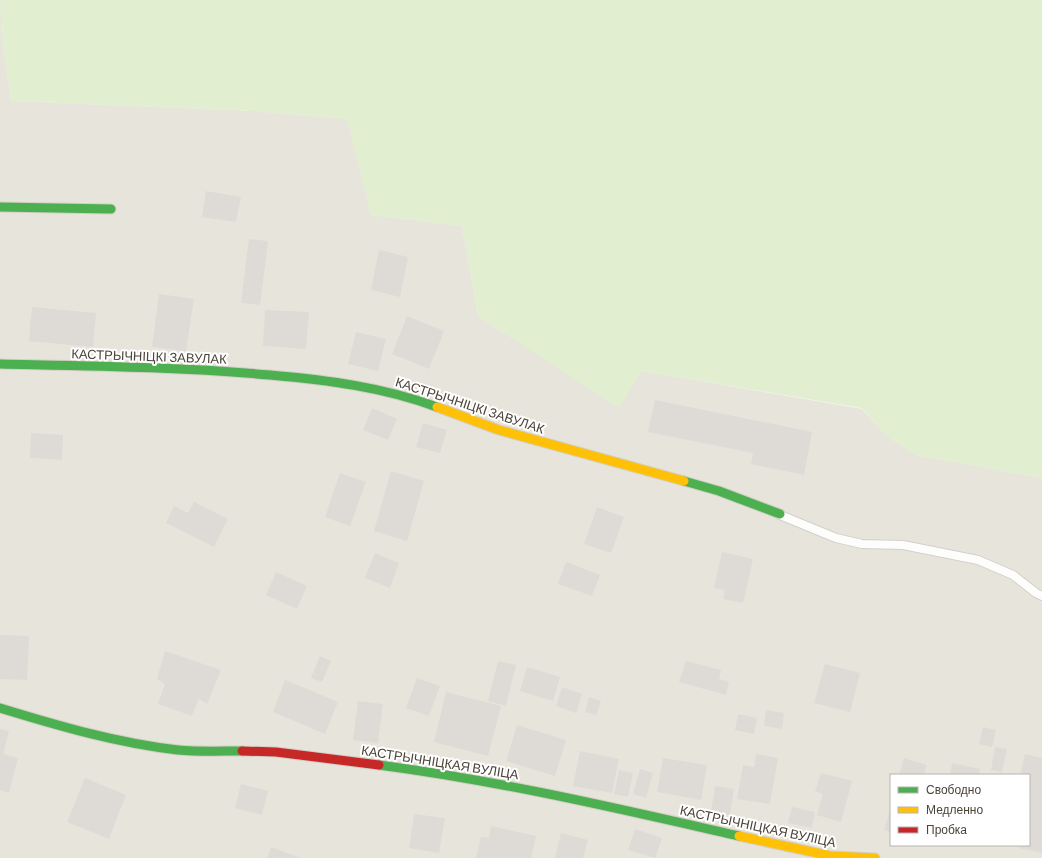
<svg xmlns="http://www.w3.org/2000/svg" width="1042" height="858" viewBox="0 0 1042 858" font-family="Barlow,sans-serif">
	<rect width="100%" height="100%" fill="#f4f2ee"/>
	<path fill="#e7e4dc" fill-rule="evenodd" d="M0 0 2 38 11 101 254 111 347 119 371 215 462 226 478 316 619 407 642 371 862 409 887 436 916 455 1042 478V858H0ZM891 775H1029V845H891Z"/>
	<path fill="#e1eecf" d="M0 0H1042V478L916 455 887 436 862 408 642 371 619 408 478 316 462 226 371 215 347 119 254 111 11 101 2 38Z"/>
	<path fill="#dedbd6" d="M206 191 241 197 236 222 202 217Z
		M249 239 268 241 260 305 241 303Z
		M379 250 408 257 400 297 371 290Z
		M159 294 194 299 186 351 152 347Z
		M32 307 96 313 93 347 29 341Z
		M265 310 309 312 306 349 263 346Z
		M407 316 444 331 429 369 392 354Z
		M356 332 386 339 378 371 348 364Z
		M655 400 812 432 804 475 751 464 753 453 648 432Z
		M372 408 397 419 388 440 363 430Z
		M423 423 447 430 440 453 416 447Z
		M31 433 63 435 62 460 30 458Z
		M391 471 424 481 407 541 374 531Z
		M340 473 366 482 350 526 325 517Z
		M194 502 228 519 214 547 166 523 174 506 188 513Z
		M597 507 624 517 611 553 584 544Z
		M722 552 753 559 743 603 723 599 725 590 714 588Z
		M375 553 399 563 390 588 365 578Z
		M566 562 600 575 592 596 558 584Z
		M276 572 307 586 297 609 266 595Z
		M0 635 29 636 27 680 0 679Z
		M165 651 221 670 207 704 199 699 192 716 158 704 165 684 157 679Z
		M320 656 331 661 322 682 311 678Z
		M498 661 516 665 506 706 488 701Z
		M686 661 721 670 719 679 729 682 726 695 679 682Z
		M825 664 860 673 850 712 814 703Z
		M527 667 560 677 553 701 520 691Z
		M417 678 440 686 429 716 406 708Z
		M285 680 338 702 325 734 273 712Z
		M562 687 582 694 576 713 556 706Z
		M446 692 501 706 488 756 434 742Z
		M589 697 601 701 596 715 585 712Z
		M358 701 383 704 378 743 353 740Z
		M766 710 784 713 782 729 764 726Z
		M738 714 757 718 754 734 735 730Z
		M517 725 566 740 555 776 506 761Z
		M983 727 996 730 992 747 979 744Z
		M0 729 9 731 3 754 18 758 9 793 0 790Z
		M995 747 1007 749 1002 772 991 770Z
		M580 751 619 759 612 793 573 786Z
		M756 754 778 758 770 804 737 799 743 765 754 767Z
		M1025 754 1042 758V853L1019 848 1020 845H1029L1031 793H1029V775H1020Z
		M663 758 707 765 701 800 657 792Z
		M904 758 927 765 924 775H899Z
		M952 763 980 769 979 775H950Z
		M640 769 653 773 646 798 633 794Z
		M619 770 633 773 628 797 614 794Z
		M821 773 852 781 841 822 817 815 823 794 815 791Z
		M85 778 126 795 109 839 67 822Z
		M241 784 268 791 262 815 235 808Z
		M715 786 734 789 730 815 711 812Z
		M792 807 815 812 812 828 788 823Z
		M891 807V832L884 830Z
		M414 814 445 818 439 853 409 848Z
		M491 826 536 836 531 858H476L481 837 489 838Z
		M635 829 662 838 655 858 628 850Z
		M561 833 588 840 583 858H555Z
		M271 847 301 858H267Z"/>
	<g fill="none" stroke-linecap="round" stroke-linejoin="round">
		<defs>
			<path id="lane" d="M780 515 836 538 862 544 903 545 978 560 1013 575 1036 593 1042 596"/>
			<path id="fast" d="M0 207 111 209
				M0 364C90 366 180 367 270 375 327 380 383 387 437 407
				M684 481 719 491 780 514
				M0 708C59 726 117 743 178 750 199 752 221 751 242 751
				M379 765C501 781 620 809 739 836"/>
			<path id="slow" d="M437 407 499 430 684 481
				M739 836 831 856 875 858"/>
			<path id="jam" d="M242 751 276 752 379 765"/>
		</defs>
		<use href="#lane" stroke="#d2d0cb" stroke-width="10"/>
		<use href="#fast" stroke="#d3cfc5" stroke-width="11"/>
		<use href="#slow" stroke="#d3cfc5" stroke-width="11"/>
		<use href="#jam" stroke="#d3cfc5" stroke-width="11"/>
		<use href="#lane" stroke="#fdfdfc" stroke-width="8"/>
		<use href="#fast" stroke="#4caf50" stroke-width="9"/>
		<use href="#slow" stroke="#ffc107" stroke-width="9"/>
		<use href="#jam" stroke="#c62828" stroke-width="9"/>
	</g>
	<g text-anchor="middle" stroke-width="4" stroke-linejoin="round" paint-order="stroke">
		<g font-size="13" fill="#4b4439" stroke="#fff">
			<text transform="translate(149 356) rotate(2)" y="5">КАСТРЫЧНІЦКІ ЗАВУЛАК</text>
			<text transform="translate(470 405) rotate(18)" y="5">КАСТРЫЧНІЦКІ ЗАВУЛАК</text>
			<text transform="translate(440 762) rotate(9)" y="5">КАСТРЫЧНІЦКАЯ ВУЛІЦА</text>
			<text transform="translate(758 826) rotate(12)" y="5">КАСТРЫЧНІЦКАЯ ВУЛІЦА</text>
		</g>
	</g>
	<rect x="890" y="774" width="140" height="72" fill="#ffffff" stroke="#b7b4b0"/>
	<rect x="898" y="787" width="20" height="6" fill="#4caf50" stroke="#b7b4b0"/>
	<text x="926" y="794" font-size="12" fill="#4b4439">Свободно</text>
	<rect x="898" y="807" width="20" height="6" fill="#ffc107" stroke="#b7b4b0"/>
	<text x="926" y="814" font-size="12" fill="#4b4439">Медленно</text>
	<rect x="898" y="827" width="20" height="6" fill="#c62828" stroke="#b7b4b0"/>
	<text x="926" y="834" font-size="12" fill="#4b4439">Пробка</text>
</svg>
